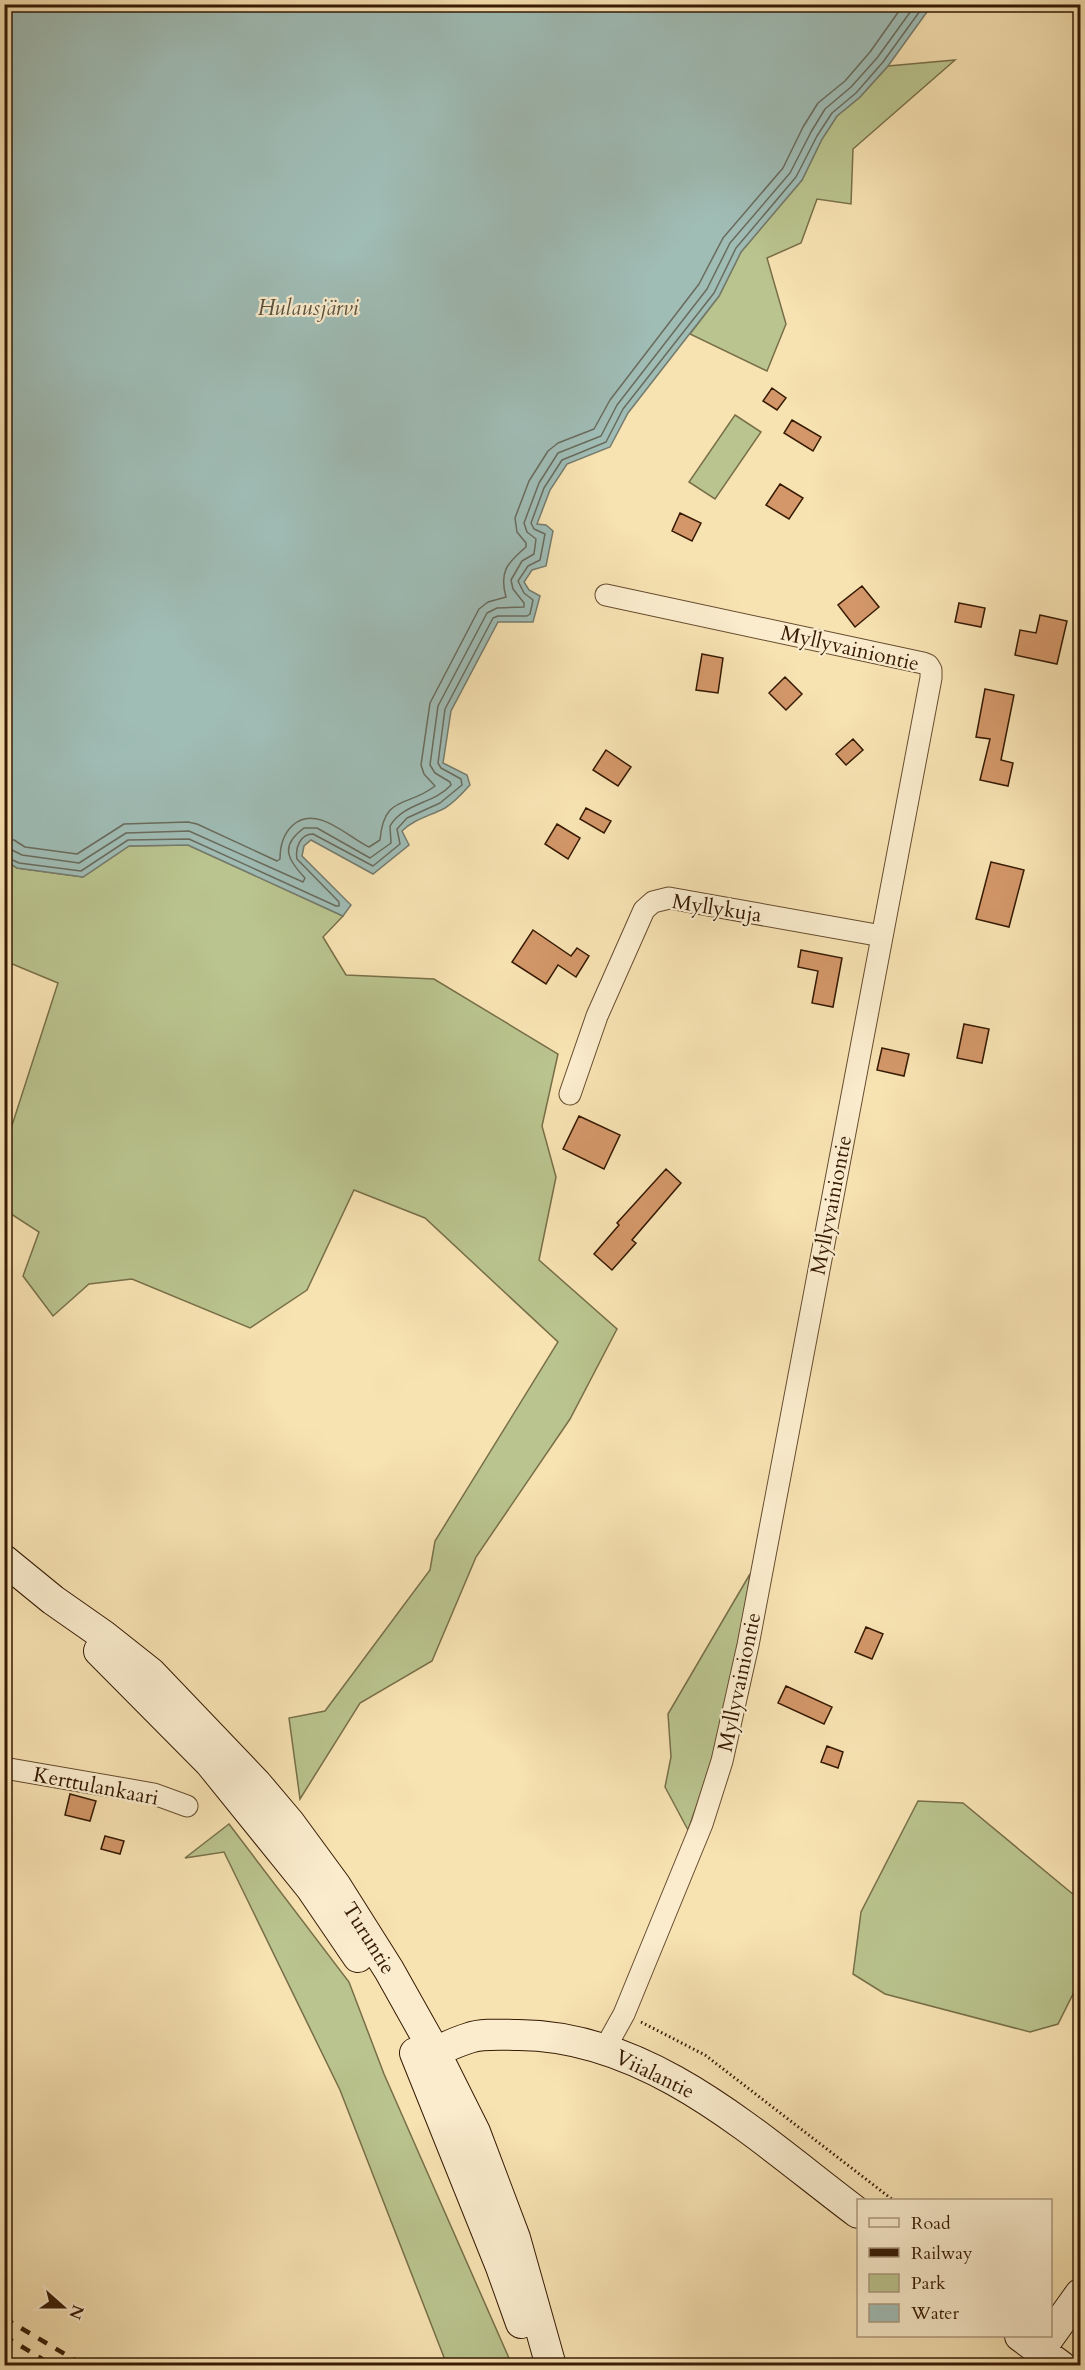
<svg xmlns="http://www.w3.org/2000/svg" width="1085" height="2370" viewBox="0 0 1085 2370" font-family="Cardo,serif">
	<rect width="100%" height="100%" fill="#f7e2b2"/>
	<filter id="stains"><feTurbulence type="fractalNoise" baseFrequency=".00333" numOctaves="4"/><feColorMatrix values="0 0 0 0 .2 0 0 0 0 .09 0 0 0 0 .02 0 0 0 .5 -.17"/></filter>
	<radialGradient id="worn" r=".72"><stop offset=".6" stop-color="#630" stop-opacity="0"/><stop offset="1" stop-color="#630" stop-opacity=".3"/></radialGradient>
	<path fill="#bac48e" stroke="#786f48" stroke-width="1.5" d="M955 60 853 149 851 204 817 199 801 243 767 258 786 324 767 371 690 334 719 296 741 252 802 180 822 139 837 116 860 97 888 66Z
		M735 415 761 432 715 499 689 482Z
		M188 845 343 916 323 937 346 975 434 979 558 1054 542 1126 556 1177 539 1260 617 1329 570 1419 476 1557 432 1661 360 1703 300 1799 289 1718 325 1711 430 1570 435 1541 558 1342 425 1218 354 1190 307 1290 250 1328 132 1279 89 1284 53 1316 23 1276 39 1232 5 1210 4 1150 58 983 5 961 4 860 17 868 83 877 129 846Z
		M750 1574C740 1661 718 1748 688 1830L665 1787 671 1757 668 1714Z
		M918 1801 963 1803 1080 1900V1980L1058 2024 1030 2032 885 1994 853 1974 861 1912Z
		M229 1824 349 1982 384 2074 512 2365H447L340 2090 224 1852 185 1858Z"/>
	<path fill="#9fbcb5" stroke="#757b6e" stroke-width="1.5" d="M4 5H932L888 66 860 97 837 116 822 139 802 180 741 252 719 296 628 413 610 447 567 464 550 490 537 524 546 525 553 531 546 566 532 570 524 582 529 590 540 596 533 622H498L451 711 443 763 467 775 470 785C462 794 455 802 445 808 430 816 414 819 402 831L409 845 373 874 311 840 304 846 302 856 351 905 343 916 188 845 129 846 83 877 17 868 5 860Z"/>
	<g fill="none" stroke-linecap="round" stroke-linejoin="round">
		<path stroke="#6a6b5c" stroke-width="1.5" d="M4 839 14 840 25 847 77 854 124 824 188 822 197 824 277 861 280 859C280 845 283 834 293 825 316 804 348 837 369 847L380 840C384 794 407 808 435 786L424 774 421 765 430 703 479 609 488 602 506 597C499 572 507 563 526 547V543L517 532 515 518 529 481 548 451 558 443 594 429 610 400 699 284 723 238 783 168 803 127 818 103 845 81 870 52 904 4
			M4 848 12 850 22 855 79 863 126 833 189 831 303 882 305 878C288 860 279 846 304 828H317L370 858 391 843 390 826C403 803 434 804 451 785L450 782 435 773 430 765 438 706 487 613 497 608 524 607V603L513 589 511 580 522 561 534 554 536 539 527 532 524 523 539 483 558 453 601 436 617 405 707 289 730 243 790 173 811 132 825 109 851 87 877 58 916 4
			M4 856 19 863 81 871 128 840 189 839 336 906H339V902L297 859C295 848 300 834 313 834L373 866 400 844 397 829 407 818 440 803 462 785 461 779 441 768 438 763 445 709 493 618 498 616H527L530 614 533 600 524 593 518 581 528 566 540 560 545 534 534 529 531 523 544 488 562 460 606 442 623 409 714 293 736 248 796 177 817 136 832 113 856 93 883 62 925 4"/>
	</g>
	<path fill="#d39769" stroke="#361a03" stroke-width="1.5" d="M772 388 786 398 777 410 763 401Z
		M792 420 821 437 813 451 784 433Z
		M780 484 803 498 789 519 766 505Z
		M680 513 701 523 692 541 672 531Z
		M862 586 879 607 855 627 838 605Z
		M959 603 985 608 981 627 955 622Z
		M1040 615 1067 621 1057 664 1015 655 1020 630 1036 633Z
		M702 654 723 658 718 693 696 690Z
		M785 677 802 694 786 710 769 693Z
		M985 689 1014 695 1001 760 1013 763 1008 786 980 780 990 739 976 737Z
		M853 739 863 750 846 765 836 754Z
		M606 750 631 767 618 786 593 770Z
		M586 808 611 821 604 833 580 819Z
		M557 824 580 838 568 859 545 844Z
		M991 862 1024 870 1009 927 976 919Z
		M533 930 571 956 577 948 589 956 576 977 558 965 546 984 512 962Z
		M801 950 842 958 833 1007 812 1003 818 971 798 967Z
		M964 1024 989 1029 982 1063 957 1058Z
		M882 1048 909 1054 904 1076 877 1070Z
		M579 1116 620 1135 604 1169 563 1149Z
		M666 1169 681 1183 632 1240 636 1243 612 1270 594 1254 619 1225 617 1223Z
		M866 1627 883 1634 872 1659 855 1652Z
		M786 1686 832 1707 824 1724 778 1703Z
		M827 1746 843 1752 838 1768 821 1762Z
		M70 1794 96 1801 90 1821 65 1815Z
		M105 1836 124 1841 120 1854 101 1849Z"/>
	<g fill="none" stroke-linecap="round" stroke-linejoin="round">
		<defs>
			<path id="minor" d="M570 1094 597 1016 644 910 653 902 669 898 882 936
				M4 1768 154 1794 187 1806
				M604 2050 624 2014 702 1824 722 1761 748 1645 931 678V670L928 665 923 663 606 595"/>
			<path id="secondary" d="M4 1560 53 1600 103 1635 151 1673 256 1783 289 1822 336 1886 389 1970 435 2052 475 2132 515 2238 551 2366
				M99 1651 210 1763 311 1888 358 1957
				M415 2053 501 2267 521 2323
				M419 2060C435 2052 452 2043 469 2038 483 2033 503 2035 519 2035 652 2036 758 2138 858 2213
				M1020 2336 1061 2366
				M1040 2350 1080 2294"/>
		</defs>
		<use href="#minor" stroke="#664c2f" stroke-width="23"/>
		<use href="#secondary" stroke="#361a03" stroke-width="32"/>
		<path stroke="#361a03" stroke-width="3" stroke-dasharray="1.5 3" stroke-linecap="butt" d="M641 2022 705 2055 893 2200
			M4 2362 11 2366"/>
		<use href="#minor" stroke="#faeccd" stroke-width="21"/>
		<use href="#secondary" stroke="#faeccd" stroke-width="30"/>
		<path stroke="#361a03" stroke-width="4.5" stroke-dasharray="10 10" stroke-linecap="butt" d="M4 2318 85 2366
			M4 2336 54 2366"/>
	</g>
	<g text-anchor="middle" stroke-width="4.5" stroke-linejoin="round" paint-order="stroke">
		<g font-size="21" fill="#361a03" stroke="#faeccd">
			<text transform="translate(850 648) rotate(13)" y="7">Myllyvainiontie</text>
			<text transform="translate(717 908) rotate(9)" y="7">Myllykuja</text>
			<text transform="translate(831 1205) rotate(-79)" y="7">Myllyvainiontie</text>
			<text transform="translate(739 1682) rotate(-78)" y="7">Myllyvainiontie</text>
			<text transform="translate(96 1786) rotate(11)" y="7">Kerttulankaari</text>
			<text transform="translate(369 1938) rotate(58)" y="7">Turuntie</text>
			<text transform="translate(655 2074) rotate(26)" y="7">Viialantie</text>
		</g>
		<g font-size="22" font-style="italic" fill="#5b5341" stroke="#faeccd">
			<text x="308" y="315">Hulausjärvi</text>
		</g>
	</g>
	<rect width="1085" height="2370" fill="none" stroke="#f7e2b2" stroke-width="24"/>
	<rect x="6" y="6" width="1073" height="2358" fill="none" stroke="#361a03" stroke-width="3"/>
	<rect x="12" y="12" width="1061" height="2346" fill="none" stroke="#361a03" stroke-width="1.5"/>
	<rect x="857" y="2199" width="195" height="138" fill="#faeccd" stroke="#ac987c" stroke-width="1.5"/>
	<rect x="869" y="2218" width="30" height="9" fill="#faeccd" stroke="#ac987c" stroke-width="1.5"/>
	<text x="911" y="2229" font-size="18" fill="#361a03">Road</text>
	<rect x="869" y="2248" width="30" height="9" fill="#361a03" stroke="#ac987c" stroke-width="1.5"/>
	<text x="911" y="2259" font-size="18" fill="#361a03">Railway</text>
	<rect x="869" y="2274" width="30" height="18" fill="#bac48e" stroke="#ac987c" stroke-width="1.5"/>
	<text x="911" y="2289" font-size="18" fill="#361a03">Park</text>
	<rect x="869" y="2304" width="30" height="18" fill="#9fbcb5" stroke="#ac987c" stroke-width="1.5"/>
	<text x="911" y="2319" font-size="18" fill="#361a03">Water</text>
	<g transform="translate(63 2307) rotate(111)" stroke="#faeccd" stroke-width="4.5" paint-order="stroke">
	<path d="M0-4.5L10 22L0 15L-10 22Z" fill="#361a03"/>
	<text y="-9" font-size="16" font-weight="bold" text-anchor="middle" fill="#361a03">N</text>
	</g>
	<rect width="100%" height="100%" filter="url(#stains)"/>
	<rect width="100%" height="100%" fill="url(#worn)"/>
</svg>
